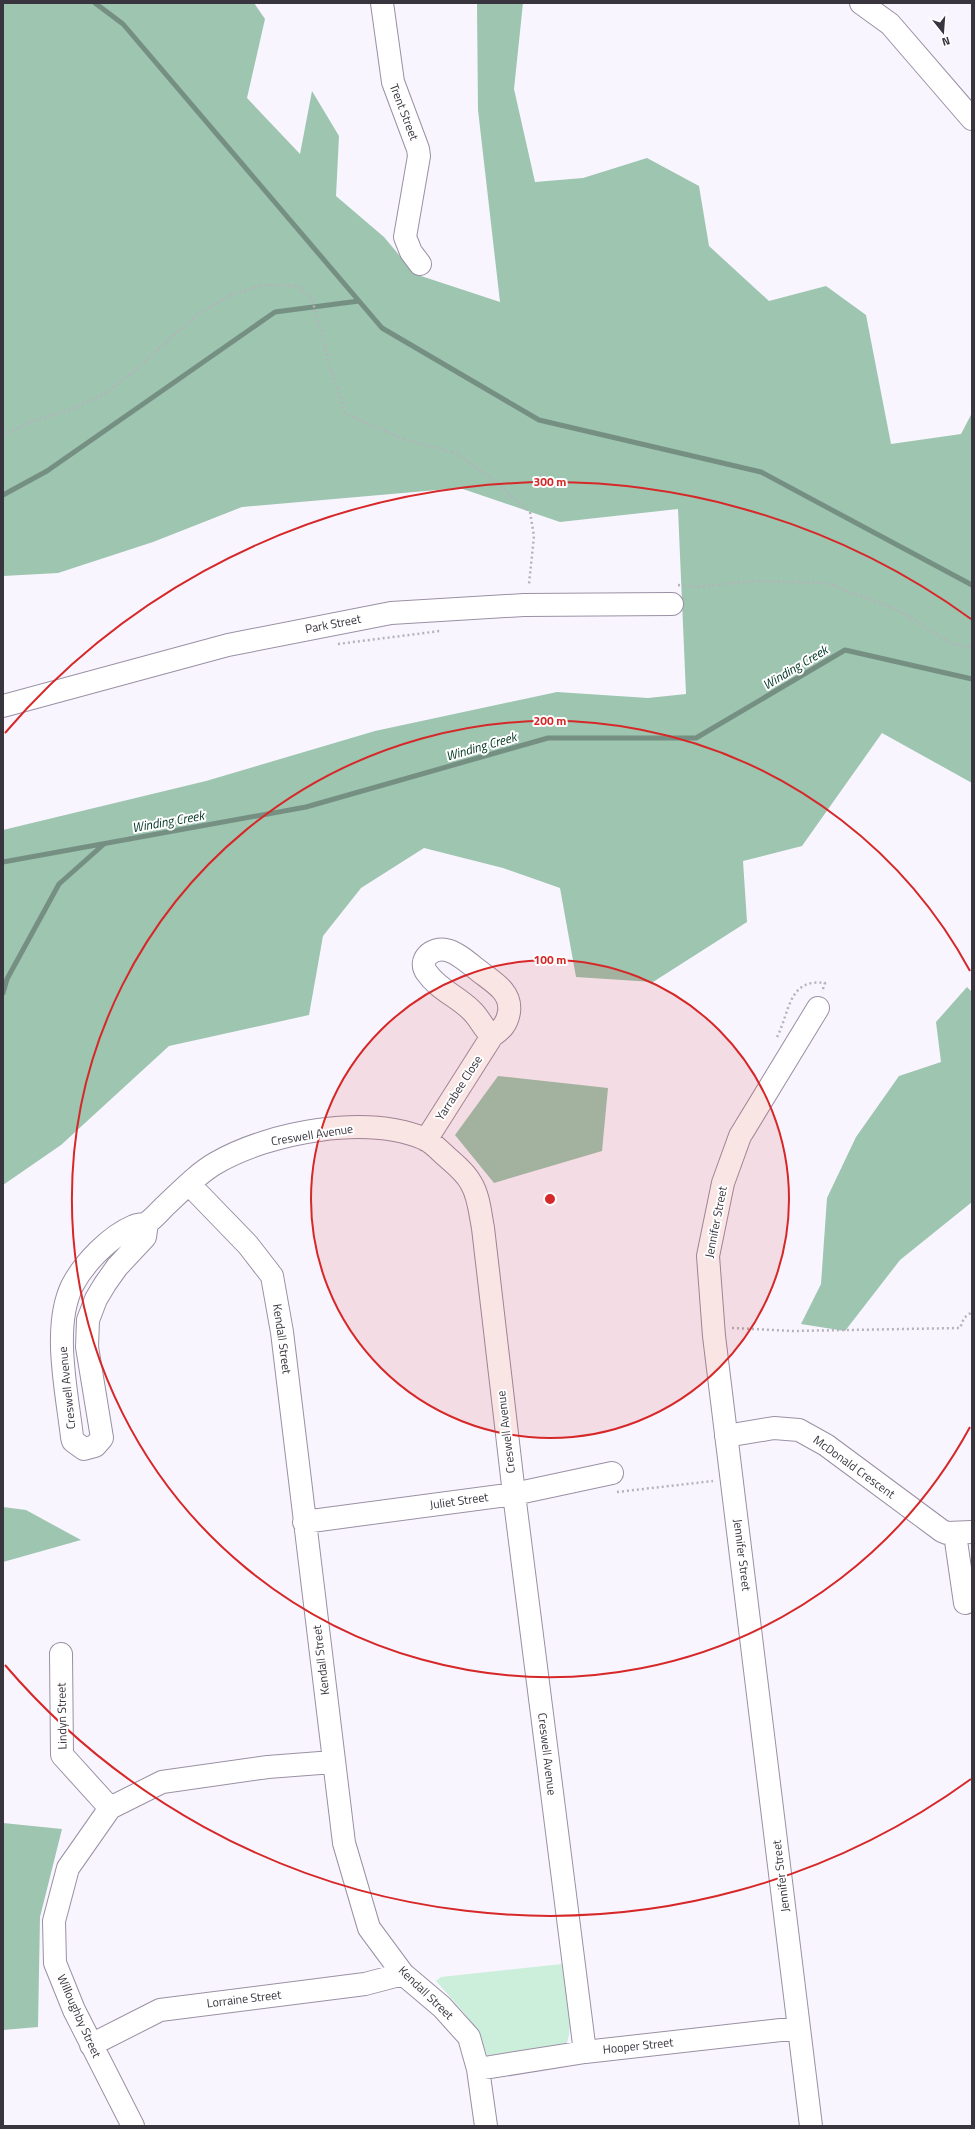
<svg xmlns="http://www.w3.org/2000/svg" width="975" height="2129" viewBox="0 0 975 2129" font-family="'Titillium Web',sans-serif">
	<rect width="100%" height="100%" fill="#f9f5fe"/>
	<path fill="#ccefdb" d="M562 1964C565 1985 576 2028 565 2047L488 2057 479 2035 466 2015 436 1981 441 1977Z"/>
	<path fill="#9dc5b0" d="M3 3H254L265 19 247 98 300 154 312 91 339 136 336 196 384 237 415 274 500 302 478 110 477 3H523L514 89 535 182 583 178 647 158 699 186 709 246 769 301 826 286 866 315 891 444 961 434 972 413V783L882 733 802 846 743 861 747 922 653 982 576 977 560 888 503 868 424 848 361 888 323 936 309 1015 169 1046 61 1145 3 1185V830L206 781 375 731 557 692 648 698 686 694 678 509 560 522 460 488 242 507 153 542 58 573 3 576Z
		M967 987 972 992V1202L900 1260 845 1331 801 1324 821 1284 827 1198 856 1137 899 1076 941 1062 936 1022Z
		M498 1076 608 1088 602 1151 494 1183 455 1135Z
		M3 1507 26 1510 81 1540 3 1562Z
		M3 1823 62 1829 40 1917 38 2027 3 2030Z"/>
	<g fill="none" stroke-linecap="round" stroke-linejoin="round">
		<path stroke="#759083" stroke-width="5" d="M95 3 123 24 382 328 539 420 761 472 972 585
			M3 495 47 471 275 312 359 301
			M3 862 306 807 548 738H696L845 650 972 679
			M3 993 7 979 59 884 104 844"/>
		<defs>
			<path id="minor" d="M382 3 393 82 418 149 419 156 405 237 411 252 420 264
				M861 3 890 24 972 119
				M3 706 228 645 391 613 524 605 672 604
				M426 1140 492 1036C502 1029 507 1024 509 1012 512 992 493 982 479 971 470 964 457 952 446 950 432 947 417 960 427 973 438 989 458 997 471 1010 480 1018 483 1029 492 1036
				M189 1184 248 1245 272 1276 282 1332 344 1843 369 1928 403 1974 442 2007 469 2037 478 2069 486 2126
				M147 1223 145 1237 117 1267 105 1284 96 1299 88 1320 87 1347 102 1438 95 1446 84 1449 73 1441 72 1437C67 1392 52 1328 72 1286 84 1263 110 1236 134 1226 138 1224 143 1225 147 1223 153 1219 159 1212 164 1207 180 1192 197 1174 216 1163 270 1132 366 1114 425 1139 433 1143 441 1152 448 1158 456 1165 466 1173 471 1183 479 1196 480 1213 483 1228L514 1494 585 2052
				M726 1436 774 1428 799 1430 826 1445 942 1531 947 1533 972 1532
				M304 1522 514 1494 612 1473
				M955 1534 965 1603
				M61 1654 62 1755 110 1808
				M91 2045 160 2010 365 1984 403 1974
				M478 2069 585 2052 798 2028
				M133 2126 74 2010 55 1963 54 1921 68 1868 110 1808 162 1782 268 1767 333 1762
				M811 2126 714 1336 708 1256 723 1183 740 1136 818 1008"/>
		</defs>
		<use href="#minor" stroke="#9a90a4" stroke-width="24"/>
		<path stroke="#b6b2bb" stroke-width="2.5" stroke-dasharray="2 3" stroke-linecap="butt" d="M3 435 31 422 72 409 104 394 134 371 199 313 233 294 264 285 297 286 312 299 331 370 346 414 406 440 456 453 498 484 530 512 534 536 529 584
			M678 585 699 587 751 581 826 583 898 610 952 644 972 647
			M338 644 440 631
			M777 1037C790 1012 788 978 825 983L822 992
			M732 1328 792 1331 960 1328 964 1318 972 1312
			M617 1492 713 1481"/>
		<use href="#minor" stroke="#fff" stroke-width="22"/>
	</g>
	<circle cx="550" cy="1199" r="239" fill="#d62828" fill-opacity=".12"/>
	<g fill="none" stroke="#d62828" stroke-width="2">
		<circle cx="550" cy="1199" r="239"/>
		<path d="M970 1427A478 478 0 1 1 970 971"/>
		<path d="M971 1779A717 717 0 0 1 5 1665M5 733A717 717 0 0 1 971 619"/>
	</g>
	<g text-anchor="middle" stroke-width="4" stroke-linejoin="round" paint-order="stroke">
		<g font-size="12" fill="#39353e" stroke="#fff">
			<text transform="translate(404 112) rotate(69)" y="4">Trent Street</text>
			<text transform="translate(333 624) rotate(-11)" y="4">Park Street</text>
			<text transform="translate(459 1088) rotate(-57)" y="4">Yarrabee Close</text>
			<text transform="translate(312 1135) rotate(-9)" y="4">Creswell Avenue</text>
			<text transform="translate(716 1222) rotate(-79)" y="4">Jennifer Street</text>
			<text transform="translate(282 1339) rotate(82)" y="4">Kendall Street</text>
			<text transform="translate(67 1388) rotate(-96)" y="4">Creswell Avenue</text>
			<text transform="translate(506 1432) rotate(-97)" y="4">Creswell Avenue</text>
			<text transform="translate(854 1467) rotate(36)" y="4">McDonald Crescent</text>
			<text transform="translate(459 1501) rotate(-8)" y="4">Juliet Street</text>
			<text transform="translate(742 1555) rotate(83)" y="4">Jennifer Street</text>
			<text transform="translate(321 1660) rotate(-97)" y="4">Kendall Street</text>
			<text transform="translate(62 1716) rotate(-91)" y="4">Lindyn Street</text>
			<text transform="translate(547 1754) rotate(83)" y="4">Creswell Avenue</text>
			<text transform="translate(781 1876) rotate(-97)" y="4">Jennifer Street</text>
			<text transform="translate(426 1993) rotate(44)" y="4">Kendall Street</text>
			<text transform="translate(244 1999) rotate(-7)" y="4">Lorraine Street</text>
			<text transform="translate(79 2016) rotate(66)" y="4">Willoughby Street</text>
			<text transform="translate(638 2046) rotate(-6)" y="4">Hooper Street</text>
		</g>
		<g font-size="13" font-style="italic" fill="#003722" stroke="#fff">
			<text transform="translate(795 667) rotate(-31)" y="5">Winding Creek</text>
			<text transform="translate(481 746) rotate(-16)" y="5">Winding Creek</text>
			<text transform="translate(168 821) rotate(-10)" y="5">Winding Creek</text>
		</g>
	</g>
	<circle cx="550" cy="1199" r="6" fill="#d62828" stroke="#fff" stroke-width="2"/>
	<g font-size="12" text-anchor="middle" font-weight="bold" fill="#d62828" stroke="#fff" stroke-width="4" stroke-linejoin="round" paint-order="stroke">
		<text x="550" y="486">300 m</text>
		<text x="550" y="725">200 m</text>
		<text x="550" y="964">100 m</text>
	</g>
	<rect width="975" height="2129" fill="none" stroke="#39353e" stroke-width="8"/>
	<g transform="translate(943 32) rotate(163)" stroke="#ffffff" stroke-width="3" paint-order="stroke">
	<path d="M0-3L7 15L0 10L-7 15Z" fill="#39353e"/>
	<text y="-6" font-size="11" font-weight="bold" text-anchor="middle" fill="#39353e">N</text>
	</g>
</svg>
